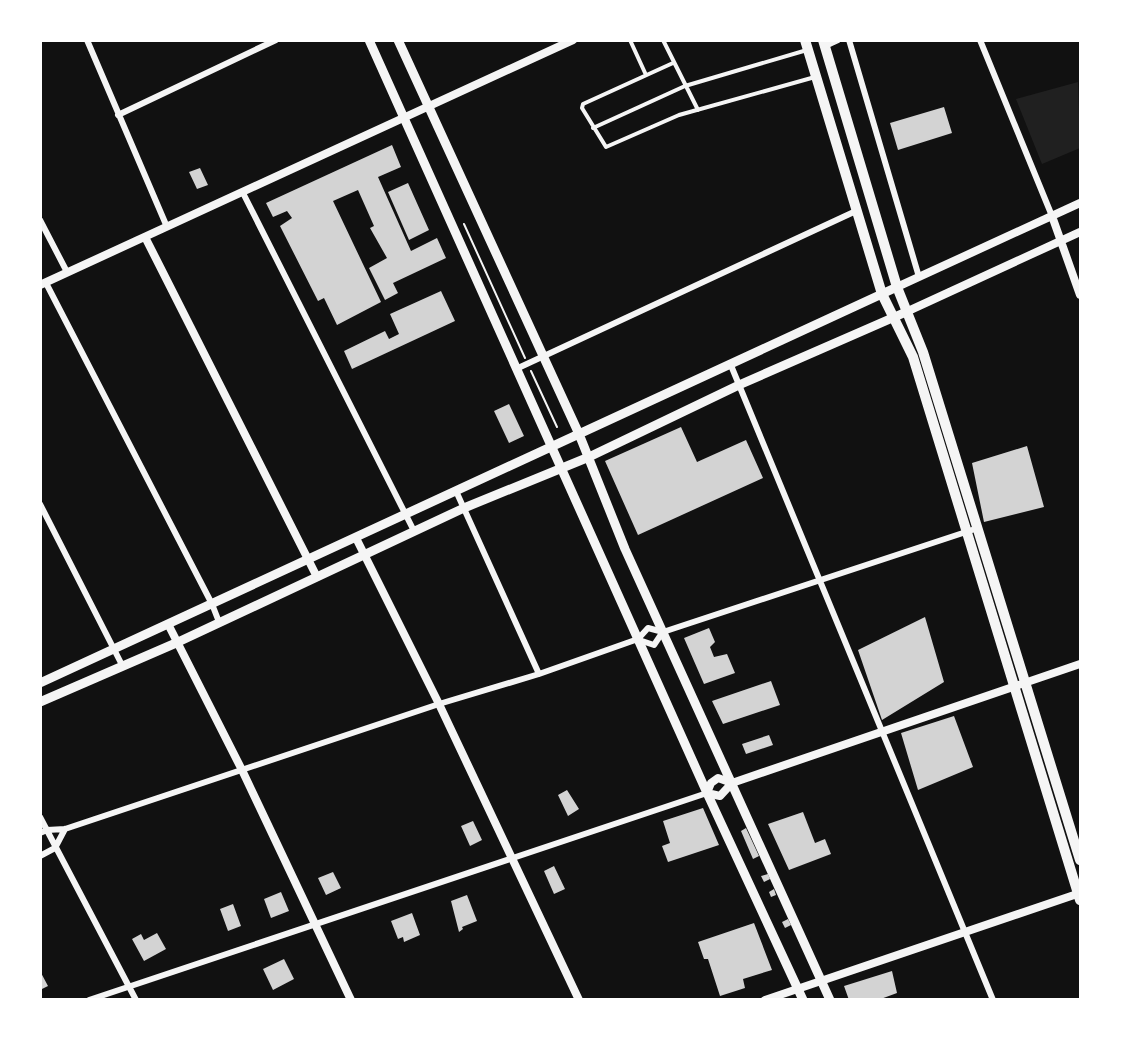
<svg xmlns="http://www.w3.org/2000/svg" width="1121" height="1040" viewBox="0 0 1121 1040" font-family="Barlow,sans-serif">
	<rect width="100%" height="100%" fill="#111"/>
	<path fill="#202020" d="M1078 82 1080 148 1042 164 1016 99Z"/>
	<path fill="#d3d3d3" d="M944 107 952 133 898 150 890 123Z
		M392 145 401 167 378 177 411 251 437 238 446 258 393 283 398 293 385 300 369 268 387 258 370 228 374 226 358 190 333 201 381 302 337 325 324 298 318 301 280 226 292 218 287 211 273 217 266 203Z
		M200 168 208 185 197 189 189 172Z
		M408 183 429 230 409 240 388 192Z
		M441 291 455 321 352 369 344 351 385 331 389 339 399 334 390 314Z
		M509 404 524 436 509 443 494 411Z
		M681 427 697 462 746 440 763 478 638 535 605 461Z
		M1027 446 1044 507 984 522 972 463Z
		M925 617 944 682 882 720 858 650Z
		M709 628 715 642 710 647 714 657 727 654 735 673 704 684 684 638Z
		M771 681 780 705 723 724 712 701Z
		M954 716 973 767 918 790 901 733Z
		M769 735 773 745 746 754 742 744Z
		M567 790 579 809 568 816 558 795Z
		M703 808 719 845 668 862 662 846 670 843 663 821Z
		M803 812 815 843 825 839 831 854 789 870 768 824Z
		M473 821 482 840 470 846 461 826Z
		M746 828 759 856 753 859 741 831Z
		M554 866 565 889 554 894 544 871Z
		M333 872 341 888 326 895 318 878Z
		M768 874 770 879 764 882 761 876Z
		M774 889 776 895 771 897 769 892Z
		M281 892 289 911 271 918 264 899Z
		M467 895 477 921 462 927 463 929 459 932 451 901Z
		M233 904 241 926 228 931 220 909Z
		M412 913 420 935 404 942 403 937 398 939 391 921Z
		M788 919 791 925 785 928 782 922Z
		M754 923 772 970 743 979 745 988 720 996 708 959H704L698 942Z
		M157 933 166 949 144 961 132 939 141 934 144 940Z
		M284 959 294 979 273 990 263 969Z
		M40 971 48 986 40 990Z
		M892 971 897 993 878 1000H849L844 986Z"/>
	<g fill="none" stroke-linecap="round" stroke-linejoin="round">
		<path stroke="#f5f5f5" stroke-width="2" d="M464 224 525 358
			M531 371 557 427"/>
		<path stroke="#f5f5f5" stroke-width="4" d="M630 40 646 75
			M663 40 698 110
			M673 63 583 104 582 108 606 147 679 115 815 77
			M593 128 685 86 807 50"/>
		<path stroke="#f5f5f5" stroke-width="6" d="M87 40 167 227
			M849 40 919 277
			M980 40 1052 216
			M825 46 838 40
			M118 115 276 40
			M243 193 414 531
			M40 220 67 272
			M46 283 212 604 219 622
			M730 363 993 1000
			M516 369 856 211
			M456 491 539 674
			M40 504 122 665
			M639 640 654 645 662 633
			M40 817 136 1000
			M40 833 47 830 65 829 439 704 539 674 638 639 648 628 663 632 978 528
			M40 856 55 848 65 829
			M89 1000 707 793"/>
		<path stroke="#f5f5f5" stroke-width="8" d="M1052 216 1080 295
			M145 237 317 577
			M40 285 573 40
			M897 287 1080 203
			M906 312 1080 232
			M356 538 439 704 579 1000
			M168 624 242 770 351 1000
			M732 783 718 778 711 783 707 793 720 796 732 783 1080 664
			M765 1000 1080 893"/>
		<path stroke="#f5f5f5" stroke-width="9" d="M369 40 707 793 803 1000
			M398 40 579 434 625 549 830 1000
			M40 683 897 287
			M40 702 176 643 464 508 589 457 739 385 906 312"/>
		<path stroke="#f5f5f5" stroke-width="10" d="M805 40 882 294 913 357 1080 900
			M823 40 897 287 923 352 1080 860"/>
	</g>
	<rect width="1121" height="1040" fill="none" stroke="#ffffff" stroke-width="84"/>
</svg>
